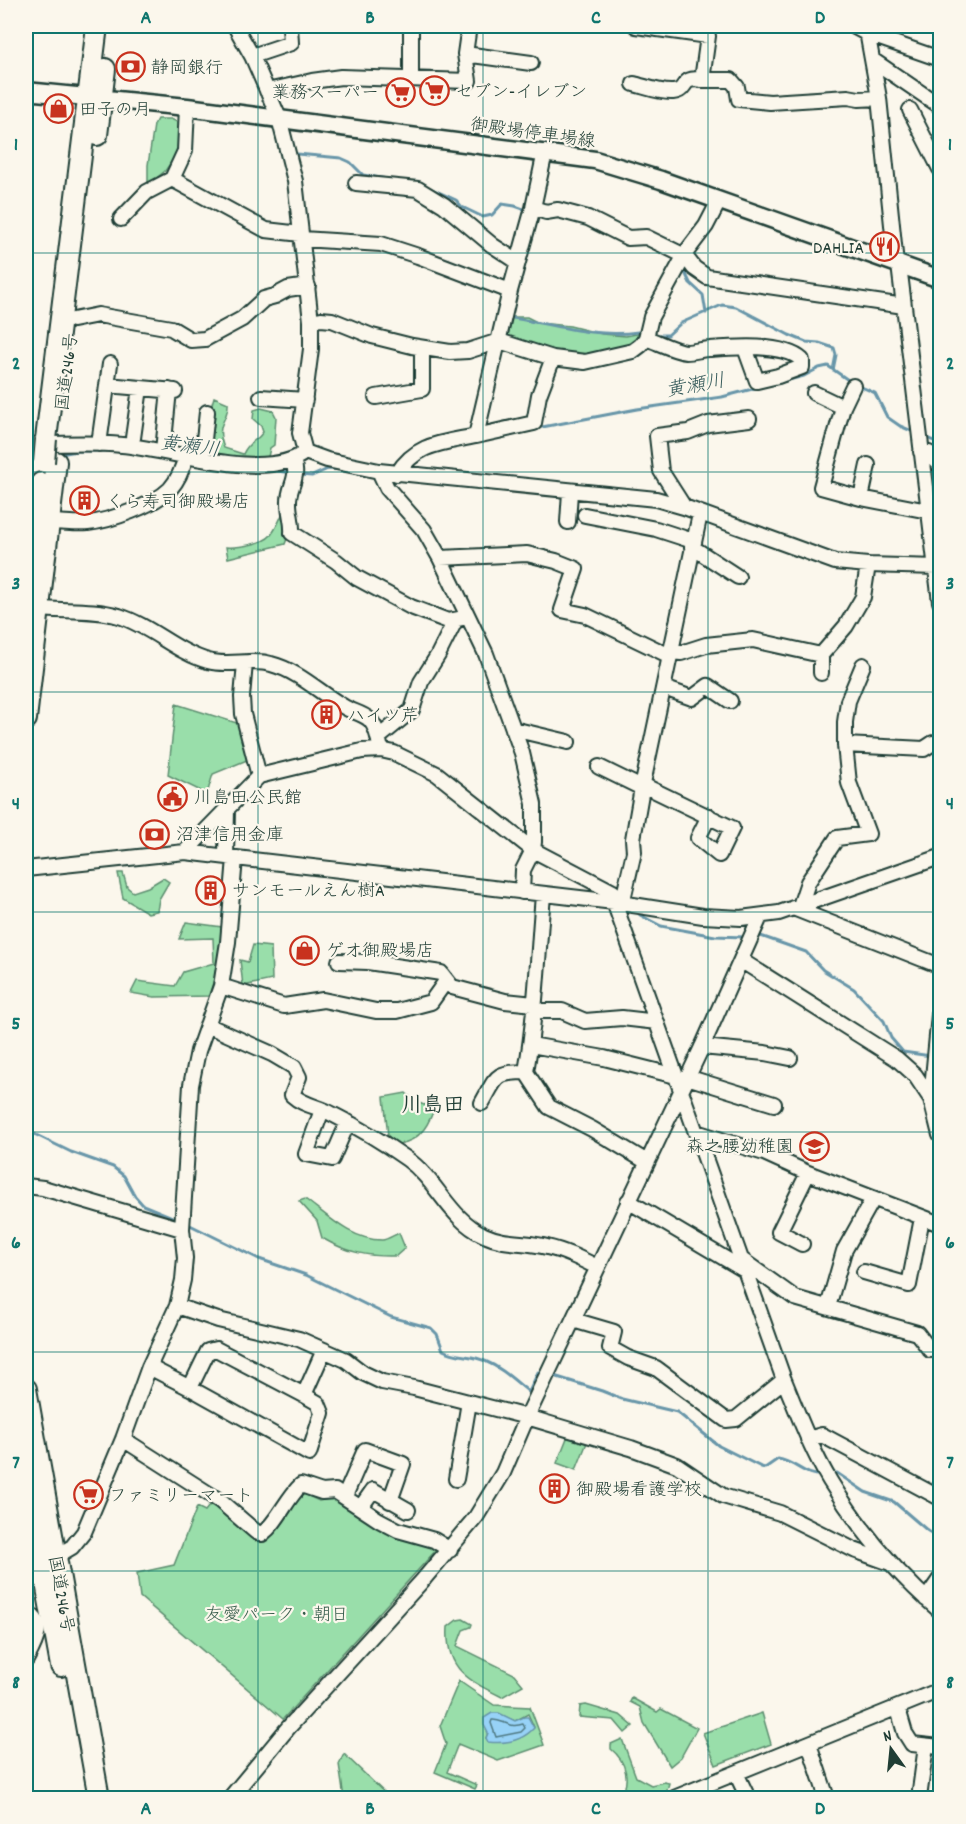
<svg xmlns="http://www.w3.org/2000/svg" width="966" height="1824" viewBox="0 0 966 1824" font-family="Dekko,'Klee One',sans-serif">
	<rect width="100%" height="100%" fill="#fbf7ec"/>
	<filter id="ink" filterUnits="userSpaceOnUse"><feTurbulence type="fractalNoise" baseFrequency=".0167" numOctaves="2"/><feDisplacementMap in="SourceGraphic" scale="12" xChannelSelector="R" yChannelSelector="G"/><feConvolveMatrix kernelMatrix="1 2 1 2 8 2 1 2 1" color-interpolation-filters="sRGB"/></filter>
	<g filter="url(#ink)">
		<path fill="#99deaa" stroke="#5c8e6f" stroke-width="1.5" fill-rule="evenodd" d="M157 119H171L183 125 182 146 165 171 148 185V165L154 125Z
			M510 317H527L539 323 570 326 602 334 626 336 642 333 637 344 586 360 503 339Z
			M214 397 228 403C229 421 214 422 224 448L243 454C250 439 256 443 263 432L261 426 253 419 254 410 261 408 273 411 276 417 274 445 270 448 268 457C256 464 217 459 205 450L207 421Z
			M286 505 290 531 285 544 228 558 226 547C237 548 264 544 271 535 278 526 282 515 286 505Z
			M176 704 240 724 247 760 213 774 207 794 168 775Z
			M118 873H123L127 887 133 892 148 887 163 878 169 882 159 899 157 911 148 913 123 898Z
			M186 922 222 927 225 943 209 996 154 997 131 993 137 981 175 986 183 972 214 963 213 938 179 939Z
			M253 945 271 947 272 980 243 986 240 960 248 962Z
			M406 1093 414 1101 424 1105 437 1101C430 1122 422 1141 398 1144L388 1136 384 1097Z
			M305 1199C327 1215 351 1240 382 1240 387 1240 394 1235 399 1233L405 1248 396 1256C368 1257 346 1252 322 1238L317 1221 299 1201Z
			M569 1433 588 1440 576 1470 557 1463Z
			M304 1494 319 1501 333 1498 388 1533 419 1541 438 1548 283 1719 140 1597 137 1573 174 1565 197 1507 205 1511 213 1501 258 1541 268 1540 297 1497Z
			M463 1619 472 1624 471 1627 463 1630 457 1646 514 1674 523 1685 502 1697C469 1681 445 1669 448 1627L457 1620Z
			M459 1681 494 1705 530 1707 544 1745 498 1761 458 1744 447 1772 477 1785 475 1789 435 1772 446 1744 440 1726ZM528 1714 534 1727C520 1743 506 1742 486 1738L488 1733 503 1716 515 1721Z
			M632 1698 657 1712 661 1709 697 1728 681 1757 670 1766 644 1723 640 1707 630 1702Z
			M586 1705 620 1715 633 1726 625 1733 614 1720 579 1717 580 1706Z
			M762 1713 771 1744 716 1765 703 1733Z
			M622 1739 636 1777 651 1785 664 1782 669 1783 666 1794 655 1798H619C632 1782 626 1761 611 1749V1744Z
			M344 1754 390 1798H344L339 1764Z"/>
		<path fill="#97d2f7" stroke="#6796a9" stroke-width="1.5" d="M492 1713H499L515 1721 524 1717H528L534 1728C522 1741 505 1744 488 1742L486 1738 488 1733 484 1725V1718Z"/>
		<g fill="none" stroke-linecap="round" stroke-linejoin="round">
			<path stroke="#4f7982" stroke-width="1.5" d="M492 1720C503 1719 508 1729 523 1724L525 1728 521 1732 496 1737 491 1723Z"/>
			<path stroke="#6796a9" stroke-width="3" d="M297 154 341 158 350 162 363 175 400 181
				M421 184 456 200 462 207 483 217 492 215 502 204 515 206 529 211
				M683 268 690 283 703 295 706 313
				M513 318C555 325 595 338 638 332
				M655 335H668L681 323 722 305 736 307 789 335 806 342 819 343 834 348 836 355 833 370
				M781 382 804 376 819 368 828 366 851 382
				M857 385 875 393 887 417 900 426 914 432
				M537 428 637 409 722 397 760 387
				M925 437 940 444
				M60 454 77 451H113
				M26 460H36
				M270 470 291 473
				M300 475 312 476 328 469 343 470
				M640 915 661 926 715 936 745 937
				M758 935 806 952 823 970 854 989 884 1021 891 1038 903 1052 931 1056
				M26 1130 71 1152 113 1167 124 1176 135 1196 143 1205 177 1219
				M186 1223 259 1259 306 1275 391 1317 431 1328 437 1334 443 1350C456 1357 472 1355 485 1361 502 1368 515 1381 529 1392L538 1372 544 1373
				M551 1375 602 1391 622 1399 677 1412 719 1446 761 1467 765 1468 778 1459C796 1462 805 1477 823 1475
				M829 1474 837 1473 865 1492 894 1502 928 1531 940 1538"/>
			<defs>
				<path id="minor" d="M235 26 252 56 279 118 295 181 311 321V349L300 433 305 452
					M853 26 868 34 940 59
					M866 26 879 98 896 264
					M465 54 531 63
					M252 56 291 43 290 26
					M874 61 940 106
					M411 79V26
					M702 80H731L737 87 739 99 770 102 848 97 859 99 879 98
					M634 84C646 87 661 93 673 92 689 91 679 76 702 80L708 36 636 26
					M267 91 312 81 341 77 469 81 465 54 469 26
					M910 110 940 169
					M172 179 266 230 301 234
					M356 183 418 189 444 205 492 245 518 262
					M533 208 546 212 558 210 588 218 628 238 646 237 685 256 694 268 707 277 904 306
					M121 219 147 192 172 179 185 151 187 107
					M302 239 381 244 418 256 510 291
					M899 265 940 602
					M73 320 98 315 171 328 191 340 205 339 242 319 264 299 275 296 288 289 308 286
					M311 321 321 319 332 320 372 336 412 346 450 352 468 351 499 341 553 358 585 362 633 351 641 345 646 338 651 317 687 251 706 226 719 201
					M646 338C658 342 674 351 686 352 694 352 702 349 710 349 734 347 784 343 802 360V367L778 376 757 381 745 348
					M107 385 175 391
					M853 386 843 407 821 487 861 498 868 465
					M814 393 843 407
					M261 397 305 400
					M376 397 422 389V348
					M476 436 534 423 539 395 553 358
					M133 438 140 388
					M99 444 110 364
					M26 445C57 444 90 442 122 445 167 449 268 483 305 452
					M163 451 169 390
					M305 452 327 460 379 471 387 488 424 530 440 558 486 654 522 753 534 804V842L533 850 523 870 522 892
					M921 452 929 453 940 465
					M202 458 207 412
					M293 460C300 479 288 486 289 503 289 514 293 522 292 533L336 561 357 578 411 607 448 621 468 617
					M379 471 656 499 684 507 835 562 868 565 937 567
					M397 474C416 443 443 443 476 436L510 291 533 208 545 152
					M861 498 928 511
					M684 507 661 471 657 436 688 432 708 424 749 419
					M585 515 656 529 693 541
					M50 522C63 522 76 524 88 523 110 521 154 505 170 489 179 479 183 468 186 455
					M568 522 570 492
					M692 547 738 577
					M440 558 527 554 556 561 576 569 562 610 585 615 670 656
					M32 608C60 612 91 608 119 616 151 626 176 652 208 661 229 667 251 658 271 664 299 671 321 694 346 708 354 712 364 714 370 720 377 727 379 741 381 750
					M671 652 681 653 706 645 753 640 821 655 846 626 863 597 868 565
					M821 655V673
					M245 663 242 697 243 714 259 776
					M664 688 692 698 708 686 730 701
					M513 729 568 742
					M378 738 412 710 421 682 438 655 455 621
					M845 745 924 749 933 743H940
					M599 767 642 788
					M643 785 732 828 719 855 698 838 709 816
					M185 852 259 776 362 751 381 750 394 753 437 774 533 850 613 892 614 902 784 1380C798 1414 811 1449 830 1481 859 1529 897 1574 940 1611
					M226 857 227 810
					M26 869 185 852 614 902 703 916 741 918 779 913 940 857
					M543 895C538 954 536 1013 526 1072L549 1107 592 1129 647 1162
					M622 904 634 852 633 839 642 788 700 514
					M800 906 808 882 837 838 868 834 849 783 845 745V722L848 701 863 665
					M793 908 940 966
					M339 961 368 962 441 973 452 987 505 1001 534 1004
					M742 961 897 1059 915 1075 931 1099 940 1107
					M221 986 284 1006 323 1000 376 1011H397L431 1002 446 981
					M940 1004 931 1099 940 1135
					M534 1011H562L585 1021 622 1018 657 1022
					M207 1025 272 1054 294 1067 299 1077 292 1095C304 1106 318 1106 332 1114 358 1127 383 1142 407 1159 437 1180 449 1219 484 1235 506 1245 525 1241 547 1247 565 1251 581 1259 597 1267
					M531 1045 604 1058 676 1076
					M702 1047 765 1053 790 1058
					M687 1077 774 1104
					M482 1103C497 1077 494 1072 526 1072
					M322 1110 306 1154 332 1159 348 1122
					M696 1132 764 1153 808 1173 940 1224
					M26 1186 43 1188 182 1229
					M628 1201 746 1271
					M802 1244 779 1232 808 1173
					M742 1260 795 1298 917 1333 930 1350
					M864 1272 909 1285 922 1218
					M177 1306 218 1320 299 1339 346 1360 363 1373 382 1382 414 1388 527 1417 631 1448 677 1465 723 1496 780 1513 854 1550 890 1563
					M828 1307 844 1251 873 1199
					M573 1320 614 1332 610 1348 628 1358 656 1368 726 1420 736 1419 784 1380
					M149 1367 190 1388 309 1454 322 1413 318 1403 304 1395 216 1349 208 1351 190 1388
					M304 1395 324 1350
					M123 1439 220 1501 256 1532 262 1534C278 1522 286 1499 301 1485L322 1492 335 1491 379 1520 398 1530 434 1540 450 1550
					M808 1439 822 1435 940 1498
					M456 1479 469 1402
					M345 1496 365 1450 403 1464 390 1501
					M361 1507 373 1490 408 1510
					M26 1579 44 1570 55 1557 72 1547 84 1532 123 1439 149 1367 177 1306 183 1280 185 1258 182 1229 191 1085 198 1051 221 986 228 942 235 858
					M926 1599 940 1579
					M26 1612C48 1622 34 1645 26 1660
					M898 1709 905 1733 912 1744 940 1747
					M809 1744 827 1798
					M736 1773 748 1798
					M230 1798 288 1728 422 1581 476 1517 503 1473 527 1417 702 1047 760 917
					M674 1798 940 1690
					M919 1798 926 1746"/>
				<path id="major" d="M26 91 187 107 595 160 661 180 940 279"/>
				<path id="highway" d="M97 135 105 69
					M46 439 97 26
					M26 608 41 483
					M26 719 56 462
					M26 1389 99 1798
					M26 1471 61 1666"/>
			</defs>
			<use href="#minor" stroke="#1f3d34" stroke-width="18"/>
			<use href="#major" stroke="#1f3d34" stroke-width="21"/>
			<use href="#highway" stroke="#1f3d34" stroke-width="24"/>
			<use href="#minor" stroke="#fbf7ec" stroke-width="14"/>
			<use href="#major" stroke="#fbf7ec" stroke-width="16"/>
			<use href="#highway" stroke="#fbf7ec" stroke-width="20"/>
			<defs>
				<path id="highway-bridge" d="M44 462 46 439"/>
			</defs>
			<use href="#highway-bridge" stroke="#1f3d34" stroke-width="24" stroke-linecap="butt"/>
			<use href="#highway-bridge" stroke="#fbf7ec" stroke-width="20"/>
		</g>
	</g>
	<path fill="none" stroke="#0f766e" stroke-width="1.5" stroke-opacity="0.55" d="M258 26V1798M483 26V1798M708 26V1798M26 253H940M26 472H940M26 692H940M26 912H940M26 1132H940M26 1352H940M26 1571H940"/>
	<defs>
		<symbol id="bank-ring" viewBox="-11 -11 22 22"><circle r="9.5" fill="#fbf7ec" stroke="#c8321e" stroke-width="1.5"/><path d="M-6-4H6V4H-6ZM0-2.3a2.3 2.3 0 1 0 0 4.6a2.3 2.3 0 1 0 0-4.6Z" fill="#c8321e"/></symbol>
		<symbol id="supermarket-ring" viewBox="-11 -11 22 22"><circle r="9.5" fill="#fbf7ec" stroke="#c8321e" stroke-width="1.5"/><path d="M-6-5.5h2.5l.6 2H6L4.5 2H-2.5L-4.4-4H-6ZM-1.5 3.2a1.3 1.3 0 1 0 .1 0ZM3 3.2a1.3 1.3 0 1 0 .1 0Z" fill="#c8321e"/></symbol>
		<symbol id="shop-ring" viewBox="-11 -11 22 22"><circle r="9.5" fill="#fbf7ec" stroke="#c8321e" stroke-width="1.5"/><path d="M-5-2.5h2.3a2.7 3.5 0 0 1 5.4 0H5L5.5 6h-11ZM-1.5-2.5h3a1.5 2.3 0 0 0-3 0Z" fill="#c8321e"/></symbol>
		<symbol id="restaurant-ring" viewBox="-11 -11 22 22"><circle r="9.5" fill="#fbf7ec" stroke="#c8321e" stroke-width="1.5"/><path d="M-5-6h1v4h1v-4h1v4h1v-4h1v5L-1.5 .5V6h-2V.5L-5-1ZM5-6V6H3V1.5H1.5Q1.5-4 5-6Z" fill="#c8321e"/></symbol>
		<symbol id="building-ring" viewBox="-11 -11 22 22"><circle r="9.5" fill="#fbf7ec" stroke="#c8321e" stroke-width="1.5"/><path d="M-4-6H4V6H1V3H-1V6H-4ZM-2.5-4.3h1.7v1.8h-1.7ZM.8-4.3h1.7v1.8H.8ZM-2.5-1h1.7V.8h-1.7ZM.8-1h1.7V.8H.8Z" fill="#c8321e"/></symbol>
		<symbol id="civic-ring" viewBox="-11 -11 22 22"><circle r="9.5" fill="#fbf7ec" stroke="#c8321e" stroke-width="1.5"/><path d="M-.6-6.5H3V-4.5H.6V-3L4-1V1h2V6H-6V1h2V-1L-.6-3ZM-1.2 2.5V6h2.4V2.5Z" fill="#c8321e"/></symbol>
		<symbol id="school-ring" viewBox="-11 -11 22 22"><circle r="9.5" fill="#fbf7ec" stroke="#c8321e" stroke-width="1.5"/><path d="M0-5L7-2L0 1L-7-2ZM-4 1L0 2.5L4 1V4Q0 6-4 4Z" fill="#c8321e"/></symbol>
	</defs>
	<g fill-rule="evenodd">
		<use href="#bank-ring" x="114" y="50" width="33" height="33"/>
		<use href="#supermarket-ring" x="418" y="74" width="33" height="33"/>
		<use href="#supermarket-ring" x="384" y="76" width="33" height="33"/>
		<use href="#shop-ring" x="42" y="92" width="33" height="33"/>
		<use href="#restaurant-ring" x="868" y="230" width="33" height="33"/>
		<use href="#building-ring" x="68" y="484" width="33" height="33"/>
		<use href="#building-ring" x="310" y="698" width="33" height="33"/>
		<use href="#civic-ring" x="156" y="780" width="33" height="33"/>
		<use href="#bank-ring" x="138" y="818" width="33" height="33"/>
		<use href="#building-ring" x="194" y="874" width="33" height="33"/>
		<use href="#shop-ring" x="288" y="934" width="33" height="33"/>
		<use href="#school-ring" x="798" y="1130" width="33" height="33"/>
		<use href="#building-ring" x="538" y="1472" width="33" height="33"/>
		<use href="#supermarket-ring" x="72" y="1478" width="33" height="33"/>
	</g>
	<g text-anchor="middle" stroke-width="4.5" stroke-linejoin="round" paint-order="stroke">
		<g font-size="18" fill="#1f3d34" stroke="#fbf7ec" text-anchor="start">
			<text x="151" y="73">静岡銀行</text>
			<text x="455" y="97">セブン-イレブン</text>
			<text x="379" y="98" text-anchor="end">業務スーパー</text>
			<text x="79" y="115">田子の月</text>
			<text x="864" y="253" text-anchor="end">DAHLIA</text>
			<text x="106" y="507">くら寿司御殿場店</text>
			<text x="347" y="721">ハイツ芹</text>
			<text x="194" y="803">川島田公民館</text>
			<text x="176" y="840">沼津信用金庫</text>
			<text x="232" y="896">サンモールえん樹A</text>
			<text x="326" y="956">ゲオ御殿場店</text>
			<text x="794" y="1152" text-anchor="end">森之腰幼稚園</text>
			<text x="576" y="1495">御殿場看護学校</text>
			<text x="109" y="1501">ファミリーマート</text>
		</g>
		<g font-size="18" fill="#1f3d34" stroke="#fbf7ec">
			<text transform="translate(533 132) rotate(8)" y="6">御殿場停車場線</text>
			<text transform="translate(66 372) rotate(-83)" y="6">国道246号</text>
			<text transform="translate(62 1594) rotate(80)" y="6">国道246号</text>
		</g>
		<g font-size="18" fill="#375d4c" stroke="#fbf7ec">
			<text x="277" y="1620">友愛パーク・朝日</text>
		</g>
		<g font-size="20" font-style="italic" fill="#375b5b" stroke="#fbf7ec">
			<text transform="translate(695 384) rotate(-10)" y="7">黄瀬川</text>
			<text transform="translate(190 445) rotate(8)" y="7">黄瀬川</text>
		</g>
		<g font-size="21" font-weight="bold" fill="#1f3d34" stroke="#fbf7ec">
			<text x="433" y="1111">川島田</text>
		</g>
	</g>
	<rect width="966" height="1824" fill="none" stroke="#fbf7ec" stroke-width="66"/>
	<g transform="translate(891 1749) rotate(345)" stroke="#fbf7ec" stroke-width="4.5" paint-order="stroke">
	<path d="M0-4.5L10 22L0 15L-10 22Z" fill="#1f3d34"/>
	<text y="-9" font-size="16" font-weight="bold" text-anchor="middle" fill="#1f3d34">N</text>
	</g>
	<rect x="33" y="33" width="900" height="1758" fill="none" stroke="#0f766e" stroke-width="2"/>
	<g font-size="20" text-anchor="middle" font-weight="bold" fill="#0f766e">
		<text x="146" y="23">A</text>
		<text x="370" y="23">B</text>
		<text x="596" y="23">C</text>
		<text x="820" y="23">D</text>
		<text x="16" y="150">1</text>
		<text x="950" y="150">1</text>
		<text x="16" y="369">2</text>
		<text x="950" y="369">2</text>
		<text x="16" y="589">3</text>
		<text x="950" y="589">3</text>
		<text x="16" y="809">4</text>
		<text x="950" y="809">4</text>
		<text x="16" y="1029">5</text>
		<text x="950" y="1029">5</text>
		<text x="16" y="1248">6</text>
		<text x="950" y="1248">6</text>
		<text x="16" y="1468">7</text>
		<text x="950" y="1468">7</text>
		<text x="16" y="1688">8</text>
		<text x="950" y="1688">8</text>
		<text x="146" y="1814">A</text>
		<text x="370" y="1814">B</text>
		<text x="596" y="1814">C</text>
		<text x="820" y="1814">D</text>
	</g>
</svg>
